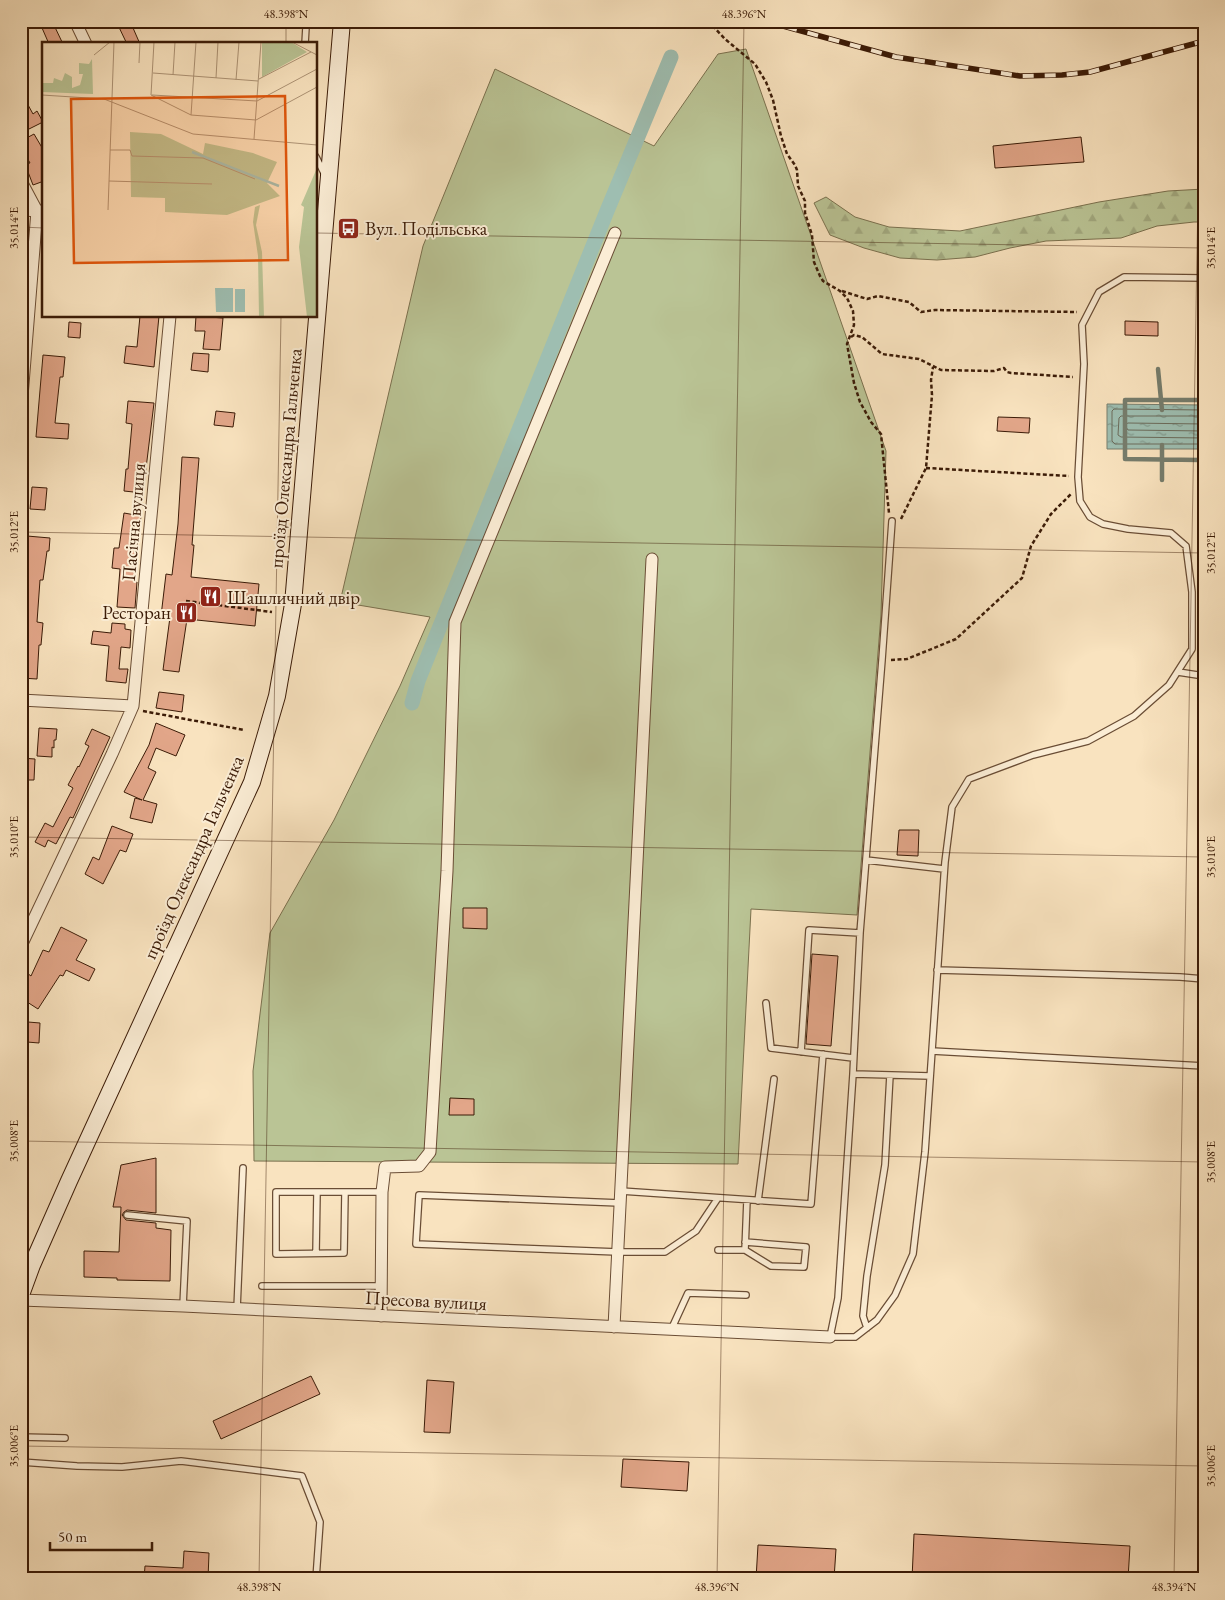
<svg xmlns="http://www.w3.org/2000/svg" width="1225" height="1600" viewBox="0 0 1225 1600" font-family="'EB Garamond',serif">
	<defs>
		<pattern id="forest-firs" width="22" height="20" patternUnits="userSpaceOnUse" patternTransform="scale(1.25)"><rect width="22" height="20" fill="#bac495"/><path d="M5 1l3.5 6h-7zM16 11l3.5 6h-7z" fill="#a1a87f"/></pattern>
		<pattern id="water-ripples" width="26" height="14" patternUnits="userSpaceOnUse" patternTransform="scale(1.25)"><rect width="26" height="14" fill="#9ebeb1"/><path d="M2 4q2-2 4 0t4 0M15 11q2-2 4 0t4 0" fill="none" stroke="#829a8e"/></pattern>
	</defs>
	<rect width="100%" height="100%" fill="#f9e3bf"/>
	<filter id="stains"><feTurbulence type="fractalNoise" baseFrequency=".004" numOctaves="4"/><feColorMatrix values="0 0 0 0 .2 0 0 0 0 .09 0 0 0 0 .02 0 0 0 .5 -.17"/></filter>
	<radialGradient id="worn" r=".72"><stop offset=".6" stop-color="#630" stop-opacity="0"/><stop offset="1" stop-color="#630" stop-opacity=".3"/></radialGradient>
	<path fill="#bac495" stroke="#7a704e" d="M746 49 886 451 881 615 857 915 751 909 738 1164 254 1161 253 1071 270 933 334 820 400 686 430 617 340 602 423 246 495 69 654 146 718 54Z"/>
	<path fill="url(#forest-firs)" stroke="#7a704e" d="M1204 189V222H1194L1157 226 1121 238 1046 241 1010 248 975 257 937 260 900 258 864 248 830 235 814 203 826 197 855 217 889 227 960 231 1099 202 1168 191Z"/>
	<path fill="url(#water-ripples)" stroke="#767d6d" d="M1107 404 1204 405V449H1107Z"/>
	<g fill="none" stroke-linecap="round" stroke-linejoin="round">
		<path stroke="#6c6c5c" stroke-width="1" d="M1204 410 1114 409 1112 411V441L1115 444H1204
			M1204 416H1121L1119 418 1118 435 1121 437 1204 438
			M1204 424 1128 423 1126 424V427L1128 430 1204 431"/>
		<path stroke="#767d6d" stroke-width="4.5" d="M1158 369 1162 410
			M1125 400H1200V460L1125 459Z
			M1162 480V445"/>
		<path stroke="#9ebeb1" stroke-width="15" d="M412 703 418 681 607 211 671 57"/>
	</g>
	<path fill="#e2a689" stroke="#3b1b07" d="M39 21H52L63 44H49Z
		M116 21H130L140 44H127Z
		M21 92 33 114 37 111 43 122 21 133Z
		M34 134 44 151V181L33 185 25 164 30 163 21 147V141Z
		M1081 137 1084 162 995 168 993 146Z
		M140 316H159L154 367 124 363 126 346 137 347Z
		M196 316 223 318 220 350 203 349 205 331H195Z
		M1125 321 1158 322V336L1125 335Z
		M69 322 81 323 80 338 68 337Z
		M193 353 209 354 208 372 191 370Z
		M43 355 65 357 63 377H60L55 423 69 424 68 439 36 437Z
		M128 401 154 403 143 493 124 491 126 469H128L132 424 126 423Z
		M216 411 235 413 233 427 214 425Z
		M998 417 1030 418 1029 433 997 431Z
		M182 457 199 458 192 545H194L191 577 259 584 255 626 187 619 179 672 163 670 170 617 161 616 166 574 172 575 178 524Z
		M32 487 47 488 45 510 30 509Z
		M124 513 141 516 136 554H137L134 581 137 582 135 608 117 607 120 569 112 568 114 548H119Z
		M27 536 50 538 49 551H47L43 580H40L37 622 43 623 41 645H39L37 679 21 678V595Z
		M112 623 125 624V629L131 630 130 648 121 647 119 669H128L126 683 106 681 109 646 91 644 93 631 111 633Z
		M159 692 184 695 182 712 156 708Z
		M156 723 185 735 176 756 156 748 148 768 156 772 143 800 157 804 152 823 130 818 135 798 142 800 124 792 149 745Z
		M39 728 57 729 56 740H54V748L52 747V757L37 756Z
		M92 729 110 737 73 818 70 817 56 844 48 840 45 847 35 842 45 823 53 827 73 788 68 785 78 766 79 767 89 746 85 744Z
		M21 758 35 759 34 780H21Z
		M112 826 133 834 126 852 120 850 103 884 85 874 93 857 99 860Z
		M899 830H919L918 856 897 855Z
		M463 908H487V929L463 928Z
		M61 927 87 940 76 960 95 969 89 981 66 970 63 976 60 975 38 1009 24 1000 27 995 21 991V982L27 973 31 976 43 950 49 952Z
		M812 954 838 956 831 1046 806 1044Z
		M28 1022 40 1023 39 1043 27 1042Z
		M450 1098 474 1099V1115H449Z
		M156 1158V1213L127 1210 124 1212 122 1215 126 1220 156 1223V1228L171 1230 170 1281 117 1280V1278L84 1277V1251L119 1252 121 1207H113L121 1165Z
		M311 1376 320 1394 221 1439 213 1421Z
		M427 1380 454 1382 450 1433 424 1432Z
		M623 1459 689 1462 687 1491 621 1487Z
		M914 1534 1130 1546 1128 1579H912Z
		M758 1545 836 1549 834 1579H756Z
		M184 1551 209 1553 208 1579H144L145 1566 183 1568Z"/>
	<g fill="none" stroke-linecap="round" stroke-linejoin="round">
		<defs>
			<path id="lane" d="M305 44 306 27 312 21
				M316 157 324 173
				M1178 672 1204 676
				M866 860 944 869
				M937 970 1180 977 1204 979
				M766 1003 771 1048 853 1058
				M932 1051 1204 1066
				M801 1052 809 930 860 933
				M853 1074 860 933 882 660 892 521
				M930 1076 853 1074 838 1298 830 1337H855L877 1320 895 1295 913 1254 925 1152 945 862 952 807 969 779 1033 755 1088 741 1134 716 1169 685 1192 649V592L1186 546 1171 533 1128 529 1103 524 1090 517 1080 501 1078 477 1084 364 1082 325 1099 292 1124 277 1204 278
				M621 1191 811 1204 823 1054
				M345 1192 344 1253 276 1254V1192H382
				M758 1201 774 1079
				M620 1203 419 1195 416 1244 618 1252H665L696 1231 718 1198
				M127 1215 187 1221 183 1306
				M718 1250H745L747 1200
				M745 1250 771 1266 804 1267 806 1247 745 1242
				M316 1253 317 1192
				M262 1286H381
				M237 1309 243 1168
				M867 1328 863 1316 867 1276 885 1165 890 1075
				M671 1330 688 1293 746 1295
				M21 1437 65 1438
				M21 1462 77 1466 122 1467 181 1461 302 1476 320 1522 316 1579"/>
			<path id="street" d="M75 21 86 44
				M21 181 37 211 21 409
				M21 210 42 211
				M21 700 133 706
				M21 946 112 754 133 706 170 316
				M21 1300 183 1306 830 1337
				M381 1316 382 1192 385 1167 419 1166 430 1152 447 871 455 622 615 233
				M614 1327 652 559"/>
			<path id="secondary" d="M21 1295 32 1265 69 1181 252 782 277 696 293 604 342 21"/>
		</defs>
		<use href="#lane" stroke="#6a4d35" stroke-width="8"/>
		<use href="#street" stroke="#6a4d35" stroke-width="13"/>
		<use href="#secondary" stroke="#3b1b07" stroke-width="18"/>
		<path stroke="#3b1b07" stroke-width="2.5" stroke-dasharray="4 2.5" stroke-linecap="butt" d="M576 21 608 27 637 21
			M708 21 725 39 755 64 766 82 773 100 781 136 787 154 795 165 797 170 798 186 805 201V213L812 235 814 262 820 276 823 281 840 291 847 298 853 311 854 325 847 344 854 383 860 402 871 422 881 434 889 513
			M842 291 867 299 878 296 909 302 921 312 935 310 1077 312
			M851 337 854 335 862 337 882 354 919 359 941 370 994 371 1004 368 1007 372 1011 373 1073 377
			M926 468 1069 476
			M901 519 926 468 932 395 931 380 933 367
			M186 601 272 612
			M891 660 907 659 956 639 1022 578 1031 546 1051 514 1071 494
			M143 711 244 730"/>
		<use href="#lane" stroke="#fbedd5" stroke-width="5.5"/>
		<use href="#street" stroke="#fbedd5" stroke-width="11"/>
		<use href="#secondary" stroke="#fbedd5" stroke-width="16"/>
		<defs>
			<path id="rail" d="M765 21 896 57 1020 76 1062 75 1090 72 1204 41
				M953 21C1036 30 1120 24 1204 21"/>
		</defs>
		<use href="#rail" stroke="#3b1b07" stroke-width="5.5"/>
		<use href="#rail" stroke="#fbedd5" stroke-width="4" stroke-dasharray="11" stroke-linecap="butt"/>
	</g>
	<path fill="none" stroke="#3b1b07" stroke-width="1" stroke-opacity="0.45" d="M286 44V21M21 227 44 228M316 233 1204 248M21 532 1204 553M21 837 1204 857M21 1141 1204 1162M21 1446 1204 1466M259 1579 281 316M717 1579 744 21M1174 1579 1201 21"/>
	<defs>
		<symbol id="bus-square" viewBox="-11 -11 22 22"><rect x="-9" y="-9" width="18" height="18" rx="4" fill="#8f2418" stroke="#fbedd5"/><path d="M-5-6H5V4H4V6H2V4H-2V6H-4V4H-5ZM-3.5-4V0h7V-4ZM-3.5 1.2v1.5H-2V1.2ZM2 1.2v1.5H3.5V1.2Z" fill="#fff"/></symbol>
		<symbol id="restaurant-square" viewBox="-11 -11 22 22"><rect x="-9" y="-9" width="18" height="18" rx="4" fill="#8f2418" stroke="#fbedd5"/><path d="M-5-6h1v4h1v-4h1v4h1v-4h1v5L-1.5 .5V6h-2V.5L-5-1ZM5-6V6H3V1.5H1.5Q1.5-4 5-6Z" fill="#fff"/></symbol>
	</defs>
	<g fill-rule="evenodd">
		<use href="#bus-square" x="336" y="216" width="25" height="25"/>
		<use href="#restaurant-square" x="198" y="584" width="25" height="25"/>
		<use href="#restaurant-square" x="174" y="600" width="25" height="25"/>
	</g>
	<g text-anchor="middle" stroke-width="4" stroke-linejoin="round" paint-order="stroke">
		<g font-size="19" fill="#3b1b07" stroke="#fbedd5" text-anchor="start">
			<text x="365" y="235">Вул. Подільська</text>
			<text x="227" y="604">Шашличний двір</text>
			<text x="171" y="619" text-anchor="end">Ресторан</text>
		</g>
		<g font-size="19" fill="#3b1b07" stroke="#fbedd5">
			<text transform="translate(285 458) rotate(-85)" y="7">проїзд Олександра Гальченка</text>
			<text transform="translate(133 522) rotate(-85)" y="7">Пасічна вулиця</text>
			<text transform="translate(193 857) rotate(-66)" y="7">проїзд Олександра Гальченка</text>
			<text transform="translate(426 1300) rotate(3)" y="7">Пресова вулиця</text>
		</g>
	</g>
	<g transform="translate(42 42)">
		<rect width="275" height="275" fill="#f9e3bf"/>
		<path d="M88 90 119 92 161 112 163 101 211 111 235 120 225 141 238 154 185 173 123 170V156L89 155Z" fill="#bac495"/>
		<path d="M220 0H249L265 10 220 35ZM50 17 51 52 0 50V41H11L12 36 20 39 23 31 30 35V46L38 43 41 32H37V21L47 22ZM275 126V275H265L257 205 262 165 259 163ZM218 163 214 183 220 210 222 275H217L216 214 211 180 213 165Z" fill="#bac495"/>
		<path d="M173 246H191V270H174ZM193 247H203V270H193Z" fill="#9ebeb1"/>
		<path fill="none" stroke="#9ebeb1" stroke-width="2.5" d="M150 110 237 144"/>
		<path fill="none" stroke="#ad9375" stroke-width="1" d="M250 0 275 13M52 13 68 0M97 21 98 0M111 31 216 39M131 33 133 0M174 36 176 0M217 37 269 10M194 38 197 0M0 53 62 57 151 92 275 103M109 53 149 73 214 78 275 45M109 53 112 0M110 53 215 59 275 27M149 73 154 0M212 97 219 0M68 108H88L90 114 161 116 213 137M67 139 170 142M66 168 72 0"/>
		<path fill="#df560c" fill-opacity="0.15" stroke="#df560c" stroke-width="2.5" d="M243 54 246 218 32 221 29 57Z"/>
		<rect width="275" height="275" fill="none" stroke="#3b1b07" stroke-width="2.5"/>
	</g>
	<rect width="1225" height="1600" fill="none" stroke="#f9e3bf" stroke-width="55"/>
	<path d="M50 1542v8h102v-8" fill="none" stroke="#3b1b07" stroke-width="2.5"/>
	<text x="58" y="1542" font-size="15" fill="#3b1b07" stroke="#fbedd5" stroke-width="4" paint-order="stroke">50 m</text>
	<rect x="28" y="28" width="1170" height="1544" fill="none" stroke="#3b1b07" stroke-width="2"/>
	<g font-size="12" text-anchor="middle" fill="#3b1b07">
		<text x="286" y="18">48.398°N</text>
		<text x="744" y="18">48.396°N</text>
		<text transform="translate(14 228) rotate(-90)" y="4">35.014°E</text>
		<text transform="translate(1211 248) rotate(-90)" y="4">35.014°E</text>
		<text transform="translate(14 532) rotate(-90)" y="4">35.012°E</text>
		<text transform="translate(1211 553) rotate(-90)" y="4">35.012°E</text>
		<text transform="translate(14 837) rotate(-90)" y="4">35.010°E</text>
		<text transform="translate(1211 857) rotate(-90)" y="4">35.010°E</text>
		<text transform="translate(14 1141) rotate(-90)" y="4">35.008°E</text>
		<text transform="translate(1211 1162) rotate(-90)" y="4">35.008°E</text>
		<text transform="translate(14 1446) rotate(-90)" y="4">35.006°E</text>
		<text transform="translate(1211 1466) rotate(-90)" y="4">35.006°E</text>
		<text x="259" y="1591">48.398°N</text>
		<text x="717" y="1591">48.396°N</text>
		<text x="1174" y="1591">48.394°N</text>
	</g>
	<rect width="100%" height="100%" filter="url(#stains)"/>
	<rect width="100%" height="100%" fill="url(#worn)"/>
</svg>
